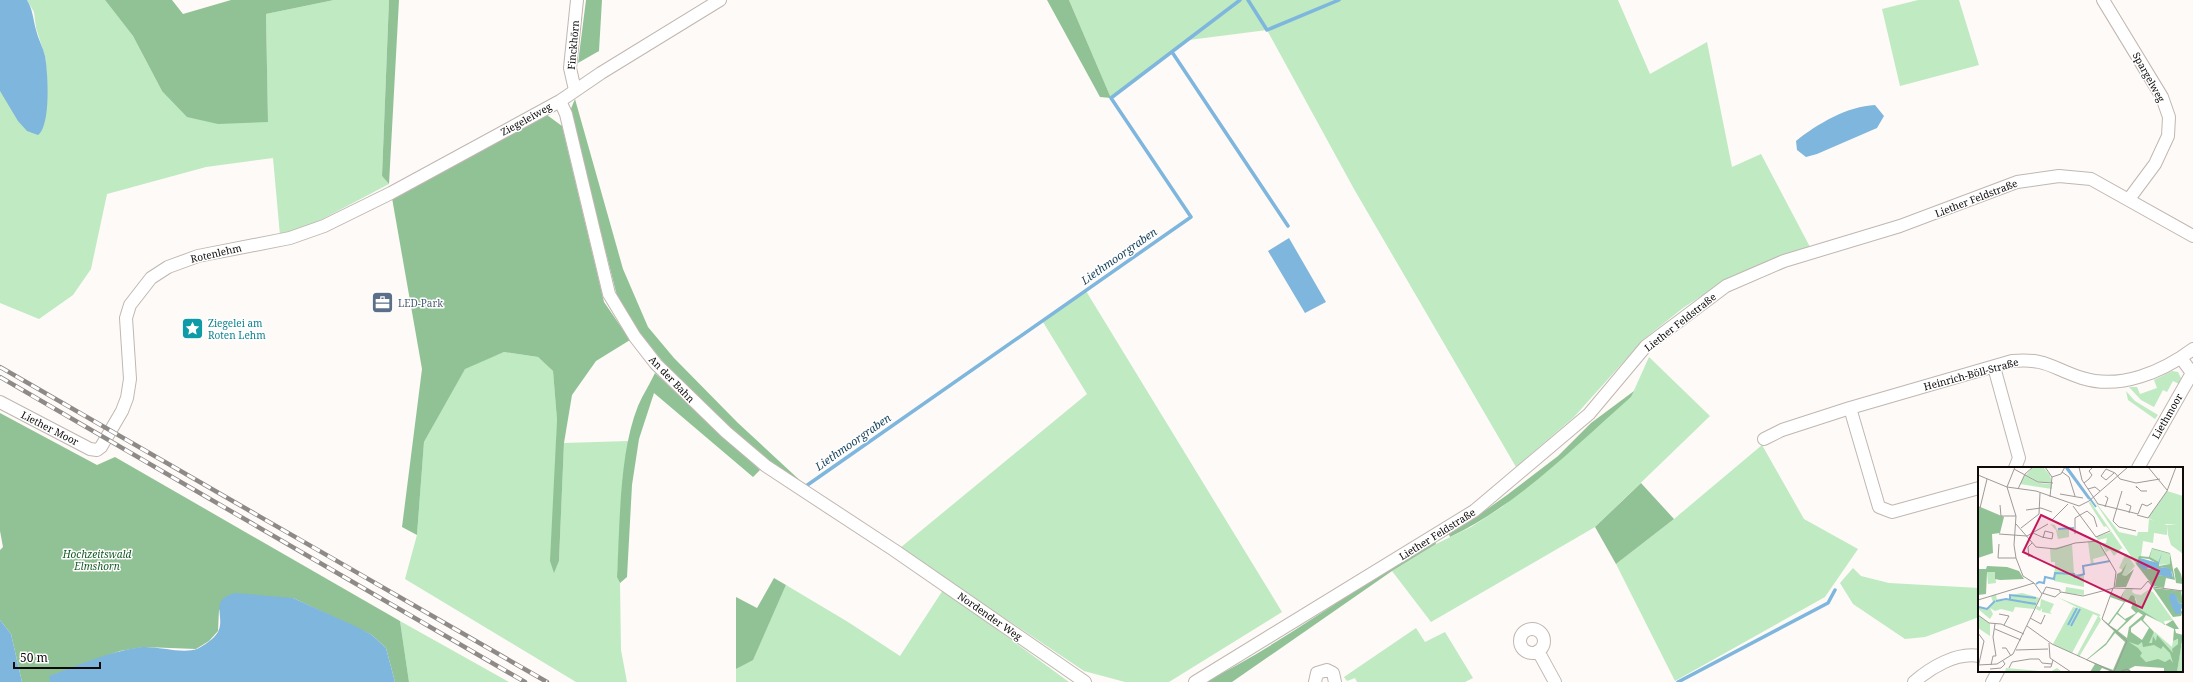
<svg xmlns="http://www.w3.org/2000/svg" width="2193" height="682" viewBox="0 0 2193 682" font-family="'Noto Serif',serif">
	<rect width="100%" height="100%" fill="#fefaf7"/>
	<path fill="#bfeac2" d="M27 0H105L133 36 162 91 268 122 266 14 334 0H389L382 176 389 184 313 224 280 235 273 158 206 167 107 194 91 269 73 295 39 319 0 303V91L44 126 47 77 45 56 36 28 34 12Z
		M1069 0H1618L1650 74 1707 42 1732 167 1761 154 1810 247 1766 262 1730 277 1683 308 1644 339 1574 417 1516 467 1354 189 1267 30 1189 40 1111 98Z
		M1918 0H1959L1979 65 1900 86 1882 9Z
		M1086 291 1282 612 1169 682H1125L1084 671 900 548 1087 394 1043 322Z
		M504 352 538 357 553 371 557 420 554 572 559 561 564 443 629 441 623 482 617 576 620 583 621 650 627 682H576L405 579 417 535 424 442 465 368Z
		M1649 357 1710 416 1595 527 1431 622 1392 571 1436 544 1471 527 1502 507 1631 397Z
		M2172 371 2178 372 2181 378 2179 384 2173 381 2167 392 2163 390 2154 407 2141 400 2129 387H2137L2140 394 2157 388 2154 380Z
		M2126 391 2135 401 2158 415 2155 419 2128 400Z
		M1762 445 1804 519 1858 549 1825 597 1675 681 1616 564 1674 519Z
		M1853 568 1861 576 1889 583 1979 588V617L1925 637 1905 639 1853 604 1840 583Z
		M786 585 848 622 900 656 943 590 1069 682H736V669L753 659Z
		M400 621 509 682H409Z
		M1416 628 1425 642 1445 632 1473 678 1465 682H1357L1355 678 1347 681 1344 677Z"/>
	<path fill="#91c295" d="M105 0H172L183 14 231 0H334L266 14 268 122 218 124 187 117 162 91 133 36Z
		M389 0H399L389 184 382 176Z
		M586 0H602L599 51 578 63Z
		M1047 0H1069L1111 98 1100 97Z
		M575 99 623 269 648 327 674 358 738 423 806 486 726 432 664 363 640 333 617 296 570 111Z
		M547 115 562 126 604 302 630 340 596 361 572 395 564 443 559 561 554 573 550 561 557 420 553 371 538 357 504 352 465 369 424 442 417 535 402 527 422 369 392 198Z
		M655 373 760 470 753 477 654 393 639 439 632 485 627 577 620 583 617 577C620 525 619 453 638 406 643 394 650 384 655 373Z
		M1634 391 1631 397C1574 447 1519 504 1450 537L1448 532 1476 517 1507 495 1558 456 1591 423Z
		M0 413 97 465 115 457 400 621 409 682H395L386 648 372 635 293 598 219 610 218 631 209 641 196 649 144 647 120 651 50 676V682H22L11 634 0 620V550L3 547 0 531Z
		M1641 483 1674 519 1616 564 1595 527Z
		M1435 541 1436 544 1392 571 1232 682H1205C1285 642 1357 586 1435 541Z
		M774 578 786 585 753 660 736 669V597L757 608Z"/>
	<path fill="#7eb6dd" d="M0 0H27C33 10 33 19 36 30 38 39 43 47 45 56 48 72 51 126 38 135L27 131 18 121 0 91Z
		M1875 105 1884 116 1877 128 1817 154 1806 157 1797 150 1796 141C1817 124 1848 106 1875 105Z
		M1289 238 1326 302 1305 313 1268 251Z
		M235 593 293 598 357 627 372 635 386 648 395 682H50L49 676C79 665 110 651 142 647 158 646 182 654 197 649 203 646 214 639 218 632 226 616 208 600 235 593Z
		M0 620 11 634 22 682H0Z"/>
	<g fill="none" stroke-linecap="round" stroke-linejoin="round">
		<path stroke="#7eb6dd" stroke-width="3.5" d="M1248 0 1267 30 1339 0
			M1172 52 1288 226
			M806 486 1191 217 1111 98 1240 0
			M1678 682 1828 603 1835 590"/>
		<defs>
			<path id="street" d="M2103 0 2162 97 2169 117 2168 136 2155 164 2129 199
				M575 90 570 68 577 0
				M560 101 566 114 609 294 635 337 656 364 726 432 766 466 894 550 1085 682
				M1994 367 2019 458 2015 468
				M0 402 90 449 97 450 101 447 122 411 127 398 130 379 126 318 130 305 151 278 168 267 198 256 290 238 324 226 391 193 560 101 601 73 720 0
				M1764 439 1782 430 1850 408
				M2138 468 2192 373 2181 358
				M1979 488 1892 512 1879 507 1850 408 2012 361C2047 358 2051 368 2082 378 2120 390 2162 372 2193 349
				M1520 641a12 12 0 1 1 24 0a12 12 0 1 1-24 0Z
				M1538 651 1555 682
				M1195 682 1474 511 1589 414 1646 346 1726 286 1784 261 1900 226 2017 182 2059 176 2091 179 2193 236
				M1315 682 1317 673 1327 670 1333 673 1335 682
				M1914 682C1930 668 1956 652 1979 656
				M1992 682 1998 671"/>
		</defs>
		<use href="#street" stroke="#c0b7b2" stroke-width="14"/>
		<use href="#street" stroke="#fff" stroke-width="12"/>
		<defs>
			<path id="rail" d="M0 367 547 682
				M0 377 525 682"/>
		</defs>
		<use href="#rail" stroke="#8e8a88" stroke-width="4.5"/>
		<use href="#rail" stroke="#fff" stroke-width="3" stroke-dasharray="9" stroke-linecap="butt"/>
	</g>
	<defs>
		<symbol id="office-square" viewBox="-11 -11 22 22"><rect x="-9" y="-9" width="18" height="18" rx="4" fill="#5c6f8a" stroke="#fff"/><path d="M-6-3h4V-5.5h4V-3h4V5H-6ZM-1-4.5V-3h2v-1.5ZM-6 0V1H6V0Z" fill="#fff"/></symbol>
		<symbol id="sight-square" viewBox="-11 -11 22 22"><rect x="-9" y="-9" width="18" height="18" rx="4" fill="#0f9aa8" stroke="#fff"/><path d="M0-6L1.8-2.2L6-1.7L2.9 1.2L3.7 5.4L0 3.3L-3.7 5.4L-2.9 1.2L-6-1.7L-1.8-2.2Z" fill="#fff"/></symbol>
	</defs>
	<g fill-rule="evenodd">
		<use href="#office-square" x="370" y="290" width="25" height="25"/>
		<use href="#sight-square" x="180" y="316" width="25" height="25"/>
	</g>
	<g text-anchor="middle" stroke-width="3" stroke-linejoin="round" paint-order="stroke">
		<g font-size="10" fill="#0e0b0a" stroke="#fff">
			<text transform="translate(573 45) rotate(-85)" y="4">Finckhörn</text>
			<text transform="translate(2149 77) rotate(61)" y="4">Spargelweg</text>
			<text transform="translate(526 119) rotate(-29)" y="4">Ziegeleiweg</text>
			<text transform="translate(1976 198) rotate(-21)" y="4">Liether Feldstraße</text>
			<text transform="translate(216 253) rotate(-13)" y="4">Rotenlehm</text>
			<text transform="translate(1680 322) rotate(-38)" y="4">Liether Feldstraße</text>
			<text transform="translate(1971 374) rotate(-15)" y="4">Heinrich-Böll-Straße</text>
			<text transform="translate(672 379) rotate(46)" y="4">An der Bahn</text>
			<text transform="translate(2167 416) rotate(-60)" y="4">Liethmoor</text>
			<text transform="translate(50 428) rotate(27)" y="4">Liether Moor</text>
			<text transform="translate(1437 534) rotate(-32)" y="4">Liether Feldstraße</text>
			<text transform="translate(990 616) rotate(35)" y="4">Nordender Weg</text>
		</g>
		<g font-size="10" fill="#4e5e75" stroke="#fff" text-anchor="start">
			<text x="398" y="307">LED-Park</text>
		</g>
		<g font-size="10" fill="#0d838f" stroke="#fff" text-anchor="start">
			<text x="208" y="327">Ziegelei am<tspan x="208" dy="12">Roten Lehm</tspan></text>
		</g>
		<g font-size="10" font-style="italic" fill="#125a22" stroke="#fff">
			<text x="97" y="558">Hochzeitswald<tspan x="97" dy="12">Elmshorn</tspan></text>
		</g>
		<g font-size="11" font-style="italic" fill="#123e59" stroke="#fff">
			<text transform="translate(1119 256) rotate(-35)" y="4">Liethmoorgraben</text>
			<text transform="translate(853 442) rotate(-35)" y="4">Liethmoorgraben</text>
		</g>
	</g>
	<g transform="translate(1978 467)">
		<rect width="205" height="205" fill="#fefaf7"/>
		<path d="M55 0H65L72 8 74 16 61 15 48 8ZM47 8 61 16 74 17V22L42 17ZM189 24 205 29V87L193 78 190 68 189 58 199 57H184L170 51ZM115 32 141 65 159 69 160 65H170L171 52 189 58V68L176 66 175 76 165 74 163 90 158 97ZM112 34 135 67 148 86 157 99 148 109 144 108 145 103 141 101 148 86 144 81 136 89 132 83 128 85 123 76H128L129 71 120 73 118 70 133 65 128 59 126 60 111 36ZM72 57 77 58 79 63 91 62V70L80 72 78 63ZM119 74 129 88 115 92 116 97 113 98 110 75ZM94 77 96 107H106V120L76 114 77 95H73L72 82ZM174 82 192 87V97L180 98 181 95 172 90ZM9 105H17L18 116 10 117ZM88 120 106 123V128L87 126ZM155 121 154 125 157 127 163 128 170 123 175 125 195 153 186 154 187 158 169 147 160 141 158 132 153 128 150 133 143 132 148 122ZM44 126 62 131 56 142 37 140 35 145 23 142 17 144 12 141 15 147 12 152 0 142 1 140 8 142 12 140 15 135 13 129 18 127 19 134 32 133V128ZM79 130 123 148 121 149 123 153 101 190 99 188 120 149 115 147 94 186 75 177 95 140 102 142ZM63 132 76 137 72 145 74 147 64 145V141L62 144 58 142 59 139 62 140ZM0 148 12 157V169L0 161ZM177 165 194 180 195 174 201 172 200 177 195 182 199 194 188 200 157 198 151 176 155 169 159 171 158 174 154 173 159 176ZM205 178V205H199L203 179ZM28 201 72 205 79 201 84 205H27Z" fill="#bfeac2"/>
		<path d="M0 39 26 50 22 66 14 67 15 86 0 91ZM174 81 192 86 197 113 188 111 186 121 175 119 158 97 161 89 171 90ZM174 82 192 87V97L181 99V95L172 90ZM162 91 171 92 178 96 173 102 168 101ZM187 100 194 105 195 110 180 108 182 101ZM149 96 144 108 148 109 156 102 148 120H137L139 107 143 105ZM9 99 29 100 41 104 46 112 22 113 17 112V105H9L8 127 0 128V102H8ZM199 100 203 107 205 117 198 116 196 102ZM148 121 143 132 150 133 153 128 156 129 160 141 187 158 195 153 201 162H197L198 166 205 168 199 205H186V201L157 199 151 202 154 205H134L124 201 121 205H112L117 197 108 193 128 176 136 164 124 153 130 157 146 135 132 130 133 127 142 131ZM147 135 155 136 153 141 158 146 147 152 140 146ZM160 145 165 148 151 160 149 171 140 164ZM139 147 148 154 139 163 131 158ZM168 148 196 162 195 174 200 172V177L194 182 195 186 179 168 178 174 175 169 174 176H171L176 165 165 153ZM163 153 171 161 164 173 153 165V161ZM137 166 147 175 135 203 109 193 128 178ZM151 175 160 178 164 175 165 180 176 178 183 182 185 179 192 186 195 196 192 192 187 195 180 192 168 195 162 189 164 186 160 181ZM175 121 203 124 205 137 201 136 197 128 193 135 199 146 205 143 203 149 195 150Z" fill="#91c295" fill-rule="evenodd"/>
		<path d="M184 86 179 103 170 101 166 103 160 97 162 91 180 96ZM187 100 193 103 195 111 180 108 181 101ZM192 126 197 127 201 136 205 137 202 147H198L195 142 191 132Z" fill="#7eb6dd"/>
		<path fill="none" stroke="#7eb6dd" stroke-width="2" d="M89 0 118 40M88 1 111 32M80 62 96 61M58 117 61 115 66 116 67 110 76 112 77 106 96 107 97 110 106 107 105 99 132 94M32 132V128L58 131M18 134 28 132 58 137M1 140 9 142 17 134M90 158 99 141M93 159 102 142"/>
		<path fill="none" stroke="#9e9a98" stroke-width="1" d="M67 0 74 10 72 30M101 0 104 13 120 37 160 47 164 37 169 39 174 36M170 0 189 23M36 2 60 15 75 16M84 5 91 10 97 29M136 6 128 13 123 9 128 2 137 6 142 12 158 16 182 12M0 8 29 20 58 24 101 39 111 34 150 0M74 10 83 7 87 0M106 16 111 12 114 8 111 4 115 0M159 21 158 19 163 24H169M40 22 47 7 55 0M110 22 117 20 122 24M144 24 135 54 141 60 158 64M82 27 105 31M148 37 153 39 151 46M22 38 23 49H38M95 39 118 70 132 64M127 40 130 31 127 29M2 41 9 12M48 43 63 41 74 45M159 48 170 51 189 24 198 0M73 54 90 37M38 57 58 80 78 82 97 76 120 74 138 105 136 121M43 61 61 47 62 26M55 66 64 70 74 72 75 66 67 64 65 71M21 67 49 69 70 57M97 67V51L109 44 116 50 119 60M21 77 20 91H38M51 90 50 80 54 76M135 121 124 152 149 174 136 205M64 126 77 130 83 125 105 129 136 121 163 122 170 114 175 120 205 124M65 126 68 120 82 123V125M0 133 56 116M21 147 31 149 26 158M0 148 11 156 23 157 46 167M52 151 63 157 67 148M49 159 74 177 136 205M17 162 43 173M0 166 6 174 0 201M71 176 72 191 93 205M24 181H28L33 189M38 183 70 182M0 198 19 197 35 187 64 127 56 116 45 109 38 91 36 78 38 49 29 20 37 0M13 198 15 189H18L15 170 17 157M66 200H73L75 193M31 201 34 195 52 192H61L64 196 74 197M12 202 23 201 27 197 25 194M141 205 149 202 153 205"/>
		<path fill="#c2185b" fill-opacity="0.15" stroke="#c2185b" stroke-width="2" d="M63 48 181 104 164 141 45 85Z"/>
		<rect width="205" height="205" fill="none" stroke="#0e0b0a" stroke-width="2"/>
	</g>
	<path d="M14 662v6h86v-6" fill="none" stroke="#0e0b0a" stroke-width="2"/>
	<text x="20" y="662" font-size="12" fill="#0e0b0a" stroke="#ffffff" stroke-width="3" paint-order="stroke">50 m</text>
</svg>
